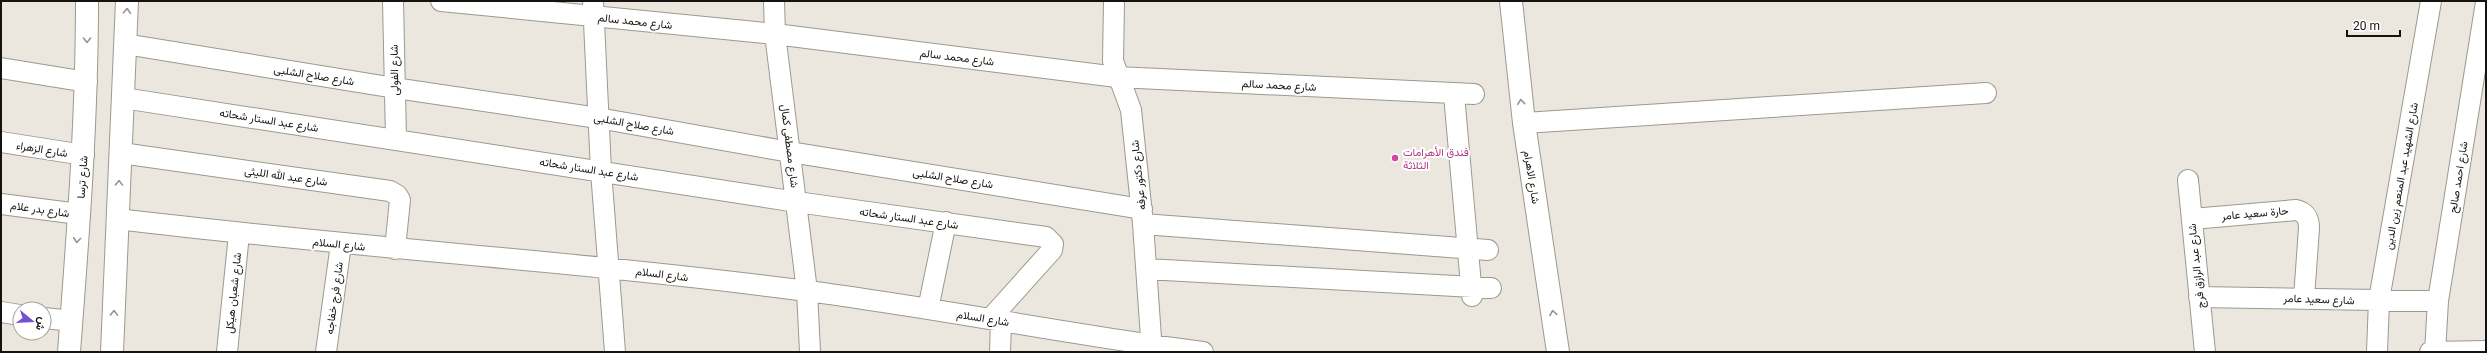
<svg xmlns="http://www.w3.org/2000/svg" width="2487" height="353" viewBox="0 0 2487 353" font-family="Roboto,Vazirmatn,sans-serif">
	<rect width="100%" height="100%" fill="#ece7de"/>
	<g fill="none" stroke-linecap="round" stroke-linejoin="round">
		<defs>
			<path id="minor" d="M393 1 396 139
				M441 1 775 34 1117 77 1474 94
				M593 1 601 171 615 352
				M774 1 775 34 807 291 810 352
				M1114 1 1113 61 1131 110 1143 224 1152 352
				M125 44 395 88 598 118 790 152 1142 209
				M1 68 87 82
				M1454 95 1472 296
				M123 98 797 202 1046 237 1053 244 1052 250 990 319
				M1524 123 1986 93
				M1 142 84 155
				M121 153 390 191 397 195 400 200 395 249
				M2188 180 2205 352
				M1 204 79 214
				M118 219C347 247 578 261 807 291 939 308 1070 335 1203 352
				M2192 219 2296 210C2305 212 2309 218 2309 228L2304 298
				M1143 224 1488 250
				M1147 269 1491 288
				M2199 297 2438 301
				M928 309 946 222
				M1 312 20 315
				M44 318 72 321
				M227 352 239 234
				M326 352 341 244
				M1000 352 1001 321
				M2377 352 2379 300 2431 1
				M2430 352 2486 351
				M2435 352 2438 301 2486 2"/>
			<path id="major" d="M1511 1 1524 123 1558 352
				M69 352C78 235 87 118 87 1
				M112 352 127 1"/>
		</defs>
		<use href="#minor" stroke="#9d9890" stroke-width="22"/>
		<use href="#major" stroke="#9d9890" stroke-width="24"/>
		<use href="#minor" stroke="#fff" stroke-width="20"/>
		<use href="#major" stroke="#fff" stroke-width="22"/>
	</g>
	<defs><path id="oneway-chevron" d="M-2-3.5L2.5 0L-2 3.5" fill="none" stroke-width="1.6" stroke-linecap="round" stroke-linejoin="round"/></defs>
	<g stroke="#969593">
		<use href="#oneway-chevron" transform="translate(127 11) rotate(-87)"/>
		<use href="#oneway-chevron" transform="translate(87 40) rotate(90)"/>
		<use href="#oneway-chevron" transform="translate(1521 102) rotate(-96)"/>
		<use href="#oneway-chevron" transform="translate(119 183) rotate(-88)"/>
		<use href="#oneway-chevron" transform="translate(77 240) rotate(94)"/>
		<use href="#oneway-chevron" transform="translate(114 313) rotate(-88)"/>
		<use href="#oneway-chevron" transform="translate(1553 313) rotate(-99)"/>
	</g>
	<circle fill="#d1479c" stroke="#fff" stroke-width="1.5" cx="1395" cy="158" r="4"/>
	<g text-anchor="middle" stroke-width="4" stroke-linejoin="round" paint-order="stroke">
		<g font-size="11" fill="#151310" stroke="#fff">
			<text transform="translate(635 21) rotate(6)" y="4">شارع محمد سالم</text>
			<text transform="translate(957 57) rotate(7)" y="4">شارع محمد سالم</text>
			<text transform="translate(394 70) rotate(-91)" y="4">شارع الفولى</text>
			<text transform="translate(314 75) rotate(9)" y="4">شارع صلاح الشلبى</text>
			<text transform="translate(1279 85) rotate(3)" y="4">شارع محمد سالم</text>
			<text transform="translate(269 120) rotate(9)" y="4">شارع عبد الستار شحاته</text>
			<text transform="translate(634 124) rotate(10)" y="4">شارع صلاح الشلبى</text>
			<text transform="translate(790 146) rotate(83)" y="4">شارع مصطفى كمال</text>
			<text transform="translate(42 149) rotate(9)" y="4">شارع الزهراء</text>
			<text transform="translate(589 169) rotate(9)" y="4">شارع عبد الستار شحاته</text>
			<text transform="translate(1138 175) rotate(-96)" y="4">شارع دكتور عرفه</text>
			<text transform="translate(286 176) rotate(8)" y="4">شارع عبد الله الليثى</text>
			<text transform="translate(2401 176) rotate(-80)" y="4">شارع الشهيد عبد المنعم زين الدين</text>
			<text transform="translate(82 177) rotate(-86)" y="4">شارع ترسا</text>
			<text transform="translate(1532 177) rotate(81)" y="4">شارع الاهرام</text>
			<text transform="translate(2458 177) rotate(-81)" y="4">شارع احمد صالح</text>
			<text transform="translate(953 178) rotate(9)" y="4">شارع صلاح الشلبى</text>
			<text transform="translate(40 209) rotate(8)" y="4">شارع بدر علام</text>
			<text transform="translate(2255 213) rotate(-5)" y="4">حارة سعيد عامر</text>
			<text transform="translate(909 218) rotate(8)" y="4">شارع عبد الستار شحاته</text>
			<text transform="translate(339 244) rotate(6)" y="4">شارع السلام</text>
			<text transform="translate(2196 266) rotate(-96)" y="4">شارع عبد الرازق فرج</text>
			<text transform="translate(662 274) rotate(7)" y="4">شارع السلام</text>
			<text transform="translate(233 293) rotate(-84)" y="4">شارع شعبان هيكل</text>
			<text transform="translate(334 298) rotate(-82)" y="4">شارع فرج خفاجه</text>
			<text transform="translate(2319 299) rotate(2)" y="4">شارع سعيد عامر</text>
			<text transform="translate(983 318) rotate(9)" y="4">شارع السلام</text>
		</g>
		<g font-size="11" fill="#b23c85" stroke="#fff" text-anchor="start">
			<text x="1403" y="156">فندق الأهرامات<tspan x="1403" dy="13">الثلاثة</tspan></text>
		</g>
	</g>
	<rect width="2487" height="353" fill="none" stroke="#151310" stroke-width="4"/>
	<g transform="translate(32 321) rotate(108)"><circle r="19" fill="#ffffff" stroke="#a1a19f"/>
	<path d="M0-3L7 15L0 10L-7 15Z" fill="#7253cd"/>
	<text y="-6" font-size="11" font-weight="bold" text-anchor="middle" fill="#151310">ش</text>
	</g>
	<path d="M2347 30v6h53v-6" fill="none" stroke="#151310" stroke-width="2"/>
	<text x="2353" y="30" font-size="12" fill="#151310" stroke="#ffffff" stroke-width="3" paint-order="stroke">20 m</text>
</svg>
